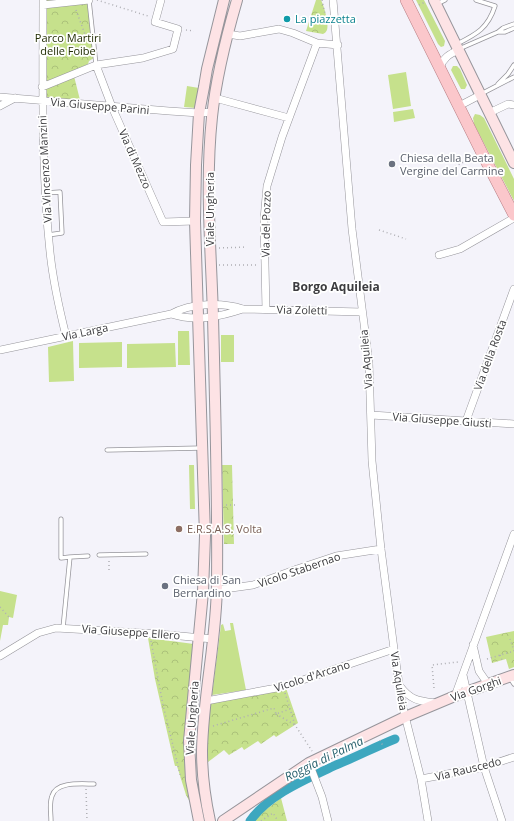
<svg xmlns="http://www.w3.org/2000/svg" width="514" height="821" viewBox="0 0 514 821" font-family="'Open Sans',sans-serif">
	<defs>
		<pattern id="forest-crowns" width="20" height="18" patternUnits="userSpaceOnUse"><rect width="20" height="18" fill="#c6e18c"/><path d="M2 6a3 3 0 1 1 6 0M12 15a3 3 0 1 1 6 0" fill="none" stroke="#abc27a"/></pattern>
	</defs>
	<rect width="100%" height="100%" fill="#f4f3fa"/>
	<path fill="#c6e18c" d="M416 0H424L445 41 444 46 441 47 438 44Z
		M453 66H457L460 69 467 85 465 89H461L451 70Z
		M406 72 411 106 393 109 388 75Z
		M187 86 199 88 196 108 184 107Z
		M413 109 415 118 394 122 393 112Z
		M475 114 480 115 484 118 514 179V201L474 124 473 118Z
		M178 331H189L190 365H178Z
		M221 335H234V362H221Z
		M73 341 74 381 49 382 48 347Z
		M122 342V367L79 368V343Z
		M175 343 176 367 127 368V344Z
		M189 465H194L195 509H190Z
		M0 591 17 595 13 618 9 617 8 625H3L0 641Z
		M230 623H233L246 690 212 695 221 625 223 624 225 631 231 630Z"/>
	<path fill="url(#forest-crowns)" d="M43 0H93H90L94 58 89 61 88 64 73 72 81 104 42 101Z
		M316 0H321C324 6 329 23 327 30 326 32 325 33 323 34L306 31Z
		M222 465H232L234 544H224Z
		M514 631V667L509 669 506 659 492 663 486 637Z
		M148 638 194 644 185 726 184 758 190 802 186 795 177 766H175L174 762 155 679Z
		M286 688 298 723 276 737 274 735 261 744 258 741 244 750 242 747 229 755 224 750 208 762 207 732 209 702Z
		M281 798 287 821H254L259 815Z"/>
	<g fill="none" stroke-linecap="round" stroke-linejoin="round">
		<path stroke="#3da7bf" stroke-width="9" d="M250 821C269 794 307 779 336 765 356 757 375 747 395 739"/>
		<defs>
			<path id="lane" d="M89 0 96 65
				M437 4 445 0
				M498 32H505L514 28
				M457 44C477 34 488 28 495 6L476 0
				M459 49 498 32 503 28 514 24
				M498 84 508 74 514 65
				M481 94 514 77
				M45 193 60 192 62 233 48 235
				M107 450 202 448
				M61 519V558L70 557
				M99 555 146 554
				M63 628 70 557 88 556
				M510 678 514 684
				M51 821C51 813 49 803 52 796 56 781 82 784 94 784"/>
			<path id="street" d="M43 0C43 84 41 168 50 252 53 281 59 308 66 336
				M333 0 352 229 369 363 372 461 381 549 394 649 402 704 421 779 428 821
				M43 5 89 0
				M228 34 240 36 279 29 293 33 317 43 338 45
				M96 65 112 107 163 222 195 221
				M440 68C443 58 449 54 459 50
				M42 87 96 65 143 58 173 49 178 29 155 22 161 0
				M0 97 169 111 199 113 213 112
				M215 98 289 118
				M0 106 15 98
				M459 106 480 95
				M489 113 508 104 514 105
				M439 255 460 249 514 218
				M266 310 264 219 267 186 282 137 317 43
				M171 314C195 322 219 317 243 309
				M0 350 171 314C191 303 221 302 243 309L362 312
				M371 415 514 424
				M466 421 514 289
				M217 590 253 585 297 569 336 556 381 549
				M473 645 479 671 488 684
				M0 656 38 633 56 628 159 634 213 639
				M463 675 484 767 502 821
				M400 686C411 701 420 701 437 703
				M455 696 514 534
				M206 701 282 687 394 649
				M309 763 322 797 328 821
				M421 779 484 767 514 757"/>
			<path id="secondary" d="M434 0 514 163
				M199 821 191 780 189 741 203 592 205 536 195 221 196 165 199 113 204 87 207 69 224 0
				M210 821C205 798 202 774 202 751 203 694 217 638 217 582 218 493 215 405 213 316 211 250 205 184 212 117 216 78 226 38 237 0
				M223 821 309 763 405 717 455 696 514 675"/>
			<path id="primary" d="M406 0 483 155 514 215"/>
		</defs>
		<use href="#lane" stroke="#96959b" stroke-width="5"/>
		<use href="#street" stroke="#96959b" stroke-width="8"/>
		<use href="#secondary" stroke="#96959b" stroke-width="12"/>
		<use href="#primary" stroke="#b77e83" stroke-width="12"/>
		<path stroke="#afafb4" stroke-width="1.5" stroke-dasharray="1 3" stroke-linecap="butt" d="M97 0 148 16
			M322 0 325 14
			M419 5 425 2
			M76 10 86 37
			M186 30 194 31
			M441 174 473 157
			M379 230 406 239
			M219 248 247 247
			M219 265H258
			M226 505H236
			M109 570V560
			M0 607 9 617
			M151 641 163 705 181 778
			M500 655 502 660
			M487 659 514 651 510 639
			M434 688 432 665 458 662
			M285 693 295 725 312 751
			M276 714 295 725
			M213 726 274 708 276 714 290 709
			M380 740 383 746
			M86 789 87 821
			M261 821 273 813 278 821"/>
		<use href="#lane" stroke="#fff" stroke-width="3.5"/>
		<use href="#street" stroke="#fff" stroke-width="7"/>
		<use href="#secondary" stroke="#fde3e5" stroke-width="10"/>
		<use href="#primary" stroke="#fbc7cb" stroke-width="11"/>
	</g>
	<circle fill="#0f9aa8" stroke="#fff" stroke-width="1.5" cx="287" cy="19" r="4"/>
	<g fill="#6b7280" stroke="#fff" stroke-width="1.5">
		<circle cx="392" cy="164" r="4"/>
		<circle cx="165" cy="586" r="4"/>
	</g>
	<circle fill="#8d6e63" stroke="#fff" stroke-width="1.5" cx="179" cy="529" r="4"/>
	<g text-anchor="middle" stroke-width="3.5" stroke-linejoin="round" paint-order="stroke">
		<g font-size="11" fill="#0d838f" stroke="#fff" text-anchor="start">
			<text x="295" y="23">La piazzetta</text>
		</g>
		<g font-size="11" fill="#232e05" stroke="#fff">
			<text x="68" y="42">Parco Martiri<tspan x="68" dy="13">delle Foibe</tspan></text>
		</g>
		<g font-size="11" fill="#3c3c3f" stroke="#fff">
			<text transform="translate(100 106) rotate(5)" y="4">Via Giuseppe Parini</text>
			<text transform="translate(135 159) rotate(66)" y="4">Via di Mezzo</text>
			<text transform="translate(45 169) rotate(-93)" y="4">Via Vincenzo Manzini</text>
			<text transform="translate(210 209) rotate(-90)" y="4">Viale Ungheria</text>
			<text transform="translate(266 224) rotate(-89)" y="4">Via del Pozzo</text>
			<text transform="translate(302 310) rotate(1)" y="4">Via Zoletti</text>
			<text transform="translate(85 332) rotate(-12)" y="4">Via Larga</text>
			<text transform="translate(490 355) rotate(-70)" y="4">Via della Rosta</text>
			<text transform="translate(366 359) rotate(-95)" y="4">Via Aquileia</text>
			<text transform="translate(442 420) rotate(4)" y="4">Via Giuseppe Giusti</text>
			<text transform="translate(299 570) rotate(-19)" y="4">Vicolo Stabernao</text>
			<text transform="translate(131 632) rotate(4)" y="4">Via Giuseppe Ellero</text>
			<text transform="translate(312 676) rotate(-18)" y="4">Vicolo d'Arcano</text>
			<text transform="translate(399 681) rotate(81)" y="4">Via Aquileia</text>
			<text transform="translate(476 689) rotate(-20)" y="4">Via Gorghi</text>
			<text transform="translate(192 718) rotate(-86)" y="4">Viale Ungheria</text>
			<text transform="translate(468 769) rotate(-14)" y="4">Via Rauscedo</text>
		</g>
		<g font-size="11" fill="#5b616d" stroke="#fff" text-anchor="start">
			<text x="400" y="162">Chiesa della Beata<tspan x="400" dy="13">Vergine del Carmine</tspan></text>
			<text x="173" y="584">Chiesa di San<tspan x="173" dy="13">Bernardino</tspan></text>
		</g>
		<g font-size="11" fill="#785e54" stroke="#fff" text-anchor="start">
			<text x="187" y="533">E.R.S.A.S. Volta</text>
		</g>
		<g font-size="12" font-weight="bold" fill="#3c3c3f" stroke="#fff">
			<text x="336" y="291">Borgo Aquileia</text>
		</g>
		<g font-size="12" font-style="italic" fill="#265f6c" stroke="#fff">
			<text transform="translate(324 759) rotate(-26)" y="4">Roggia di Palma</text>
		</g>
	</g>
</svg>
